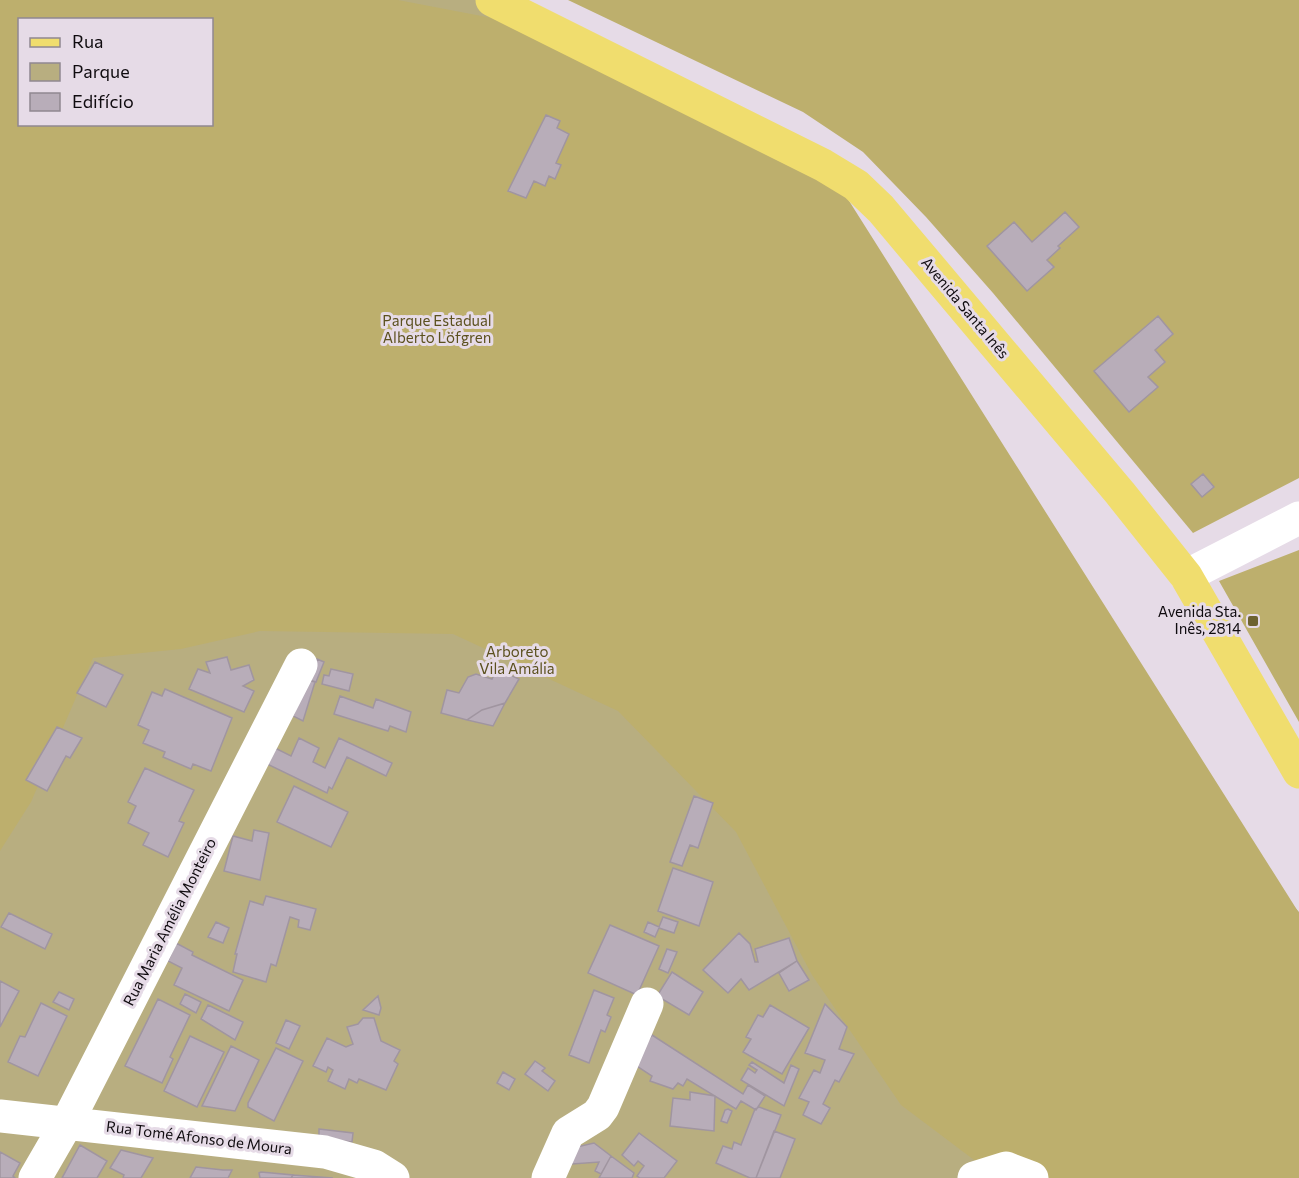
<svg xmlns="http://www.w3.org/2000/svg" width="1299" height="1178" viewBox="0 0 1299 1178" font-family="Commissioner,sans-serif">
	<rect width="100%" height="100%" fill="#e6dbe7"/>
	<path fill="#b8ae80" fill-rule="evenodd" d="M0 0H485L1299 912V1178H0ZM20 20H212V124H20Z"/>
	<path fill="#bdaf6d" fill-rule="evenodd" d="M0 0H398L492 18 839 185 1299 913V1178H998L901 1105 812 975 736 832 618 711 453 634 260 631 181 649 93 658 31 802 0 851ZM20 20H212V124H20Z
		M568 0H1299V478L1193 533 993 293 926 217 863 152 803 112Z
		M1299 550V722L1219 581Z"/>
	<path fill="#b8adb9" stroke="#a095a0" stroke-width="1.5" d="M546 115 560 121 557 128 569 134 556 163 561 165 555 179 549 176 545 186 534 181 526 198 508 191Z
		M1065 212 1079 227 1058 246 1060 248 1047 260 1054 267 1027 291 987 246 1014 222 1032 242Z
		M1158 316 1173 334 1155 350 1165 362 1148 377 1158 387 1129 412 1094 371Z
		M1203 474 1214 487 1202 497 1191 484Z
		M227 657 231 670 249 665 254 680 243 686 254 691 244 712 189 689 198 669 210 673 206 662Z
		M317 659 324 662 316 682 309 680Z
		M95 662 123 675 106 707 77 693Z
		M331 669 353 674 349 691 322 684 324 675 329 676Z
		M497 669 519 679 505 703 482 710 467 720 441 713 447 690 459 693 468 677 476 674 492 679Z
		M307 680 315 682 303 721 293 716Z
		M165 689 232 718 211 771 193 764 191 769 163 757 165 752 143 743 149 730 138 725 152 692 162 696Z
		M340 696 373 708 376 699 411 712 406 732 390 726 388 731 334 714Z
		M505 703 493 726 467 720 482 710Z
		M57 727 82 738 70 758 66 756 47 791 26 780Z
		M299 738 319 748 313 762 325 768 339 738 392 763 386 776 347 757 332 789 329 787 327 793 267 764 275 748 291 756Z
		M145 768 194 790 179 821 184 823 168 857 143 845 149 833 128 823 136 806 128 802Z
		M294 786 348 812 331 847 277 822Z
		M694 796 713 803 698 848 690 845 682 866 670 862Z
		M254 830 269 833 260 880 224 871 233 836 252 841Z
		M673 868 713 882 699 926 658 911Z
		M266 896 316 909 310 930 298 927 299 920 290 917 276 966 271 964 266 982 233 972 237 954H235L250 901 263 905Z
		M9 913 52 934 45 949 1 927Z
		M663 917 678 922 674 933 659 928 655 937 644 932 648 922 659 927Z
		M216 922 229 928 223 943 208 937Z
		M610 925 659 946 637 995 588 973Z
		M739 933 750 944 755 962H758L755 949 789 938 797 961 749 990 741 979 728 993 703 970Z
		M176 943 193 952 192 955 243 980 229 1011 174 985 182 968 168 961Z
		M667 949 677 952 668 973 659 969Z
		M797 961 809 980 789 991 779 973Z
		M672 972 703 992 689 1015 657 996Z
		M0 981 19 991 0 1027Z
		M594 990 614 998 607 1015 611 1017 605 1032 601 1030 589 1063 569 1055Z
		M59 992 74 999 69 1010 53 1002Z
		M185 994 201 1002 196 1013 180 1004Z
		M378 996 381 1008 379 1015 363 1010Z
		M158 999 190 1015 170 1057 173 1059 162 1083 125 1066Z
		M41 1003 67 1016 38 1076 8 1062 20 1036 25 1037Z
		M825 1004 847 1027 839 1049 854 1054 839 1082 835 1080 823 1104 830 1108 821 1124 803 1115 809 1102 799 1098 814 1070 820 1073 825 1060 805 1053Z
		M208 1005 243 1022 235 1040 201 1019Z
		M770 1005 809 1028 782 1074 743 1052 751 1039 746 1037 758 1015 763 1017Z
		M363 1018H374L381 1041 400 1050 394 1061 398 1064 386 1090 359 1079 357 1083 349 1079 345 1089 328 1081 333 1070 328 1067 326 1072 313 1066 327 1038 346 1047 353 1044 347 1027 358 1024Z
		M286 1020 300 1026 289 1049 276 1043Z
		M652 1035 743 1094 748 1085 765 1096 756 1110 741 1101 736 1109 687 1079 683 1086 678 1083 673 1089 650 1081 652 1076 635 1065 637 1056Z
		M190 1036 224 1052 197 1107 164 1091Z
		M231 1046 259 1060 235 1111 202 1106Z
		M276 1048 303 1061 274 1121 248 1107V1103Z
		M535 1061 545 1068 542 1071 555 1081 548 1091 525 1074Z
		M752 1062 784 1083 791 1065 799 1069 784 1106 741 1080 748 1068 755 1073 757 1070 749 1065Z
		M503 1072 515 1079 509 1090 497 1083Z
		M690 1092 715 1096 714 1131 670 1126 673 1098 690 1100Z
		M759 1107 781 1115 756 1178H750L716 1163 723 1146 732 1149 734 1142 741 1145 755 1109Z
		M728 1109 732 1111 727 1123 721 1121 725 1110Z
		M319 1129 353 1133 352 1142 319 1138Z
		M774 1131 795 1139 780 1178H756Z
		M639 1133 677 1161 664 1178H640L637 1176 644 1166 638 1161 634 1166 622 1155Z
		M594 1143 611 1156 601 1174 595 1171 599 1162 572 1164 568 1149Z
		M80 1145 107 1161 97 1178H62Z
		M121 1150 153 1158 141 1178H123L124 1175 110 1168Z
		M0 1152 20 1163 13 1176 15 1178H0Z
		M611 1156 634 1173 632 1178H599Z
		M196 1167 223 1170H232L228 1178H190Z
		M259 1173 261 1172 293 1175 291 1178H260Z
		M293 1175 333 1178H291Z"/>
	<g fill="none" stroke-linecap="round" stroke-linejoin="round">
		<path stroke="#fff" stroke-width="33" d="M1186 576 1299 518
			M0 1116 325 1152 374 1166 393 1178
			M35 1178 68 1121 301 665
			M548 1178 568 1133 597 1115 603 1107 647 1004
			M974 1178 1006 1168 1032 1178"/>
		<path stroke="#f0dd6e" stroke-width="33" d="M492 0 823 165 856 185 881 209 1120 493 1186 576 1299 772"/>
	</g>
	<rect fill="#6d622f" stroke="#e6dbe7" stroke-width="2" x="1247" y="615" width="12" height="12" rx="3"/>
	<g text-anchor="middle" stroke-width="6" stroke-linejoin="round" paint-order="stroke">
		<g font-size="15" fill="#0f0b0f" stroke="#e6dbe7">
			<text transform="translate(965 308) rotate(50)" y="5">Avenida Santa Inês</text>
			<text transform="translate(170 922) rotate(-63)" y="5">Rua Maria Amélia Monteiro</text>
			<text transform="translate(199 1138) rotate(7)" y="5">Rua Tomé Afonso de Moura</text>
		</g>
		<g font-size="15" fill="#5b501e" stroke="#e6dbe7">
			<text x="437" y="326">Parque Estadual<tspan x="437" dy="17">Alberto Löfgren</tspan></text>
			<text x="517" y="657">Arboreto<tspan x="517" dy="17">Vila Amália</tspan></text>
		</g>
		<g font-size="15" fill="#0f0b0f" stroke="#e6dbe7" text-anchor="end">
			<text x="1241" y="617">Avenida Sta.<tspan x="1241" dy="17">Inês, 2814</tspan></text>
		</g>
	</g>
	<rect x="18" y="18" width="195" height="108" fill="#e6dbe7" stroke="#908891" stroke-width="1.5"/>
	<rect x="30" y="38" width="30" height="9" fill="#f0dd6e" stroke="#908891" stroke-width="1.5"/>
	<text x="72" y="48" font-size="18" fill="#0f0b0f">Rua</text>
	<rect x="30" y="63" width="30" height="18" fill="#b8ae80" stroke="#908891" stroke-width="1.5"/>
	<text x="72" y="78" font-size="18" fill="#0f0b0f">Parque</text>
	<rect x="30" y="93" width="30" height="18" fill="#b8adb9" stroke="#908891" stroke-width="1.5"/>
	<text x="72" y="108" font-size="18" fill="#0f0b0f">Edifício</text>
</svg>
